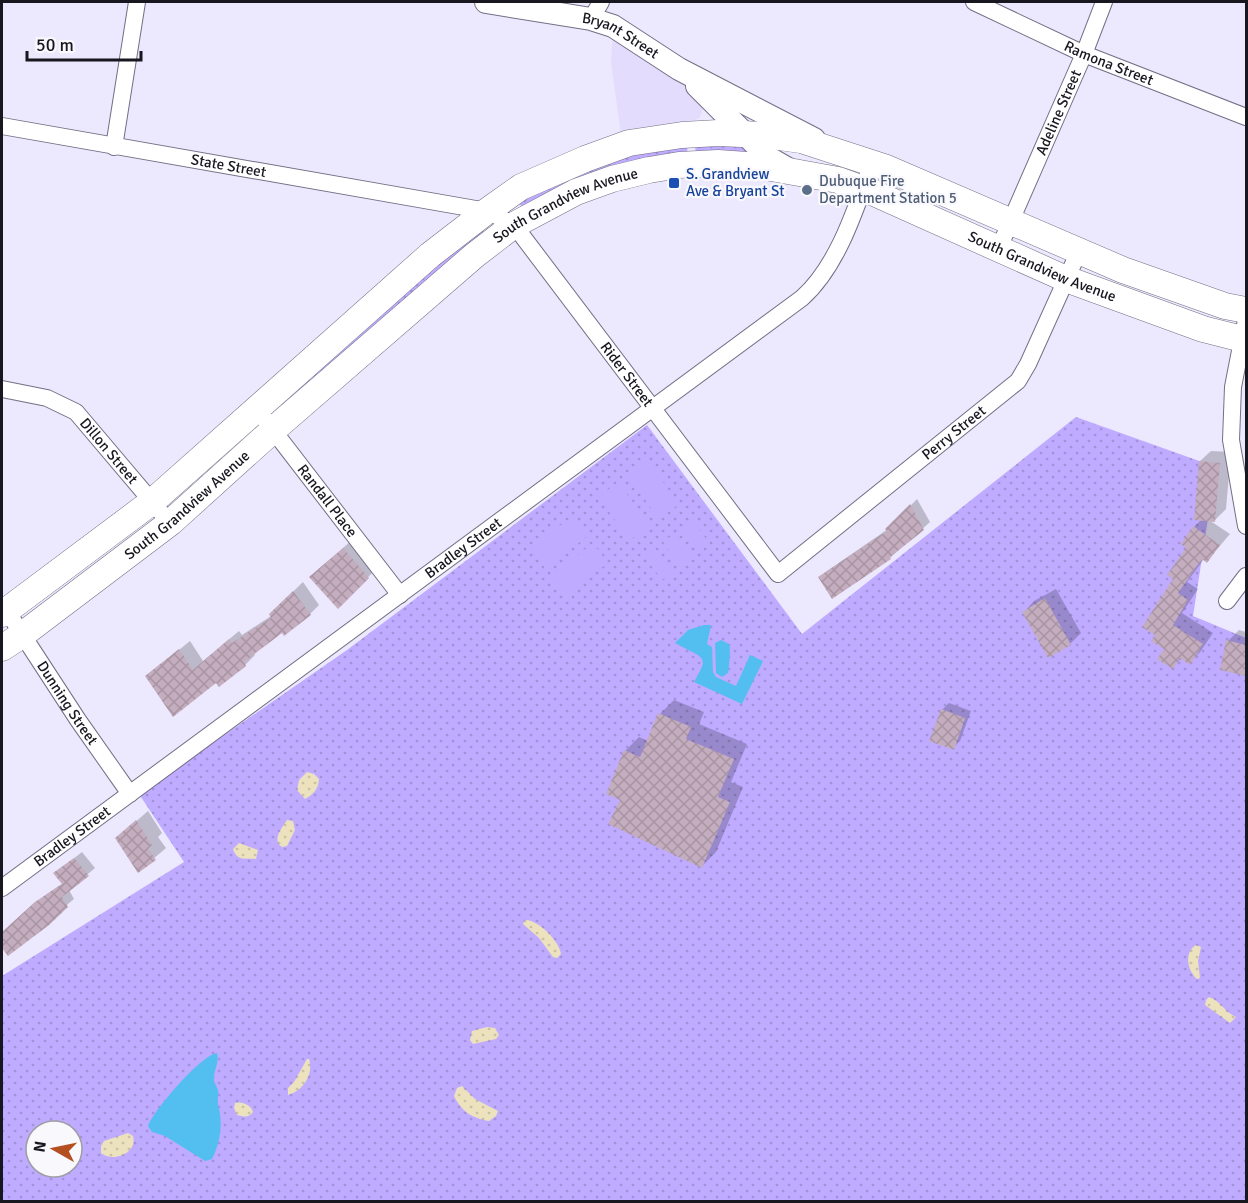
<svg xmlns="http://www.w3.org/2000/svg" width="1248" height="1203" viewBox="0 0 1248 1203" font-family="Signika,sans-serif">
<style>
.built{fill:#e3dcfd}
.grass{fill:url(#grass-dots);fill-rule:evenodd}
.sand{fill:url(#sand-dots)}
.pitch{fill:#bfabff}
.water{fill:#53bff1}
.shadow{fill:#0003}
.building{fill:url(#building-cross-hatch)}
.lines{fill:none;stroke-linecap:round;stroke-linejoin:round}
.street-casing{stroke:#736f85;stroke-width:18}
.secondary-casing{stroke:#736f85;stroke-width:24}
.primary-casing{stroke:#736f85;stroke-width:27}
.street{stroke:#fff;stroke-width:16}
.secondary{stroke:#fff;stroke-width:22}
.primary{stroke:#fff;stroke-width:26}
.transit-dot{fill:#1a4fb4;stroke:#f9f8fd;stroke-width:2}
.service-dot{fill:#5c6f8a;stroke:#f9f8fd;stroke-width:2}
.labels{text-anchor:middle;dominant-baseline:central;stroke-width:4.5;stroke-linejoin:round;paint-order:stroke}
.street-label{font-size:15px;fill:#18161f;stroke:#f9f8fd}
.transit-label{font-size:15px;fill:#164399;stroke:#f9f8fd;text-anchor:start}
.service-label{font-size:15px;fill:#4e5e75;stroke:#f9f8fd;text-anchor:start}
</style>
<defs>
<pattern id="grass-dots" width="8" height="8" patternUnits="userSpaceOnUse" patternTransform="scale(1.5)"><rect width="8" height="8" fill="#bfabff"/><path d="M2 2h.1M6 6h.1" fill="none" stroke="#a392da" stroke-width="1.8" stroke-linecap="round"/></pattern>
<pattern id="sand-dots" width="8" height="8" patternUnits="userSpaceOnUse" patternTransform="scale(1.5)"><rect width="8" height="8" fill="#ece2bd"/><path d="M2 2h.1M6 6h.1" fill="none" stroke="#cac1a2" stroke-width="1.8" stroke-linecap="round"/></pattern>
<pattern id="building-cross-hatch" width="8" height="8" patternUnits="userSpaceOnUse" patternTransform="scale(1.5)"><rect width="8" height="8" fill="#c4adbe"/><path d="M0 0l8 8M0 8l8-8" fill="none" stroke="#a894a3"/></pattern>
</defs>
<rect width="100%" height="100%" fill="#ece8fd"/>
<path class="built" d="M613,31L675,72L704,104L700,117L689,124L621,134L611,63Z"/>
<g class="grass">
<path d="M737,144L758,155H696L695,145Z"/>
<path d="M687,146L688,157L523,207L519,204L521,199L628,155Z"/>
<path d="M481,228L484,233L284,406L281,405V398Z"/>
<path d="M1076,417L1216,467L1193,616L1246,638V1201L2,1202V976L184,862L139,794L347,650L647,425L802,634ZM36,1131H72V1167H36Z"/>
</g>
<g class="sand">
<path d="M307,772L314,774L319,779C319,788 313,795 305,799L297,790L299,780Z"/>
<path d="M287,820L293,821L295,830L287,846L282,847C272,840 281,829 287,820Z"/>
<path d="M239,843L258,850L256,859C246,858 237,862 233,849Z"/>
<path d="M525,920C538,919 560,942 561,954L557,958L553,957L539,938L523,924Z"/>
<path d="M1196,945L1201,947L1198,961L1200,978L1197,979C1187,970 1184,952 1196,945Z"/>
<path d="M1209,997C1221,1001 1223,1011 1236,1017L1230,1023L1205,1005L1206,1000Z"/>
<path d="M487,1027L495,1028L499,1035L496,1039L473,1044L470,1040L472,1031Z"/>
<path d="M307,1059H309C314,1074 303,1091 288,1095V1088L294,1082Z"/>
<path d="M462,1086L475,1099L498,1111L496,1116L489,1121C472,1118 462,1112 454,1096L457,1088Z"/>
<path d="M235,1103C242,1101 251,1105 253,1112C248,1118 245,1117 237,1115L234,1108Z"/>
<path d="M128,1133L133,1136C138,1153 113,1163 101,1153V1146L104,1141Z"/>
</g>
<g class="pitch">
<path d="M647,460L679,504L659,519L627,475Z"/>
<path d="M618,482L650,525L630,540L598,497Z"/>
<path d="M573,516L588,536L545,568L530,548Z"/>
<path d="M692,520L710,544L699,552L681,528Z"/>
<path d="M674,534L692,558L681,567L663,542Z"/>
<path d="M593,543L608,563L565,595L550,576Z"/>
<path d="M655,548L673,572L662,580L644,556Z"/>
</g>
<g class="water">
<path d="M704,625H711L707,644L712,647L713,672L716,677L736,686L750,655L763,661L742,704L694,682L700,671L703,664L702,659L698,655L675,643L688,630Z"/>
<path d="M721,640L729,644C731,647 729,669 728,673L722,677L716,673L715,643Z"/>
<path d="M217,1053C220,1062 213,1071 214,1081C215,1084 217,1087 218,1090C219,1094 217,1099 218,1104C223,1123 221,1141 212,1159L205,1161L165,1136L152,1132L148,1126C154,1110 201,1055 217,1053Z"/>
</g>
<g class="shadow">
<path d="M1211,451L1231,452L1226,509L1215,520H1209L1230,534L1207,561L1204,559L1187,582L1198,589L1182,613L1213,633L1200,652L1190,663L1182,658L1172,667L1166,649L1175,579L1194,527L1202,519L1200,461Z"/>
<path d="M917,499L930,522L890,558L820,578L827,571L888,529Z"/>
<path d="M354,538L379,566L339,607L311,577Z"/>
<path d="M303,582L319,605L310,614L282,631L254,653L255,655L245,665L217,681L147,676L190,641L203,661L239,631L242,635L271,616L270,614Z"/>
<path d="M1056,589L1081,633L1070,644L1024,612L1034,601Z"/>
<path d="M1239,630L1246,632V675L1221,669L1228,641Z"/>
<path d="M674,700L704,712L699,724L747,744L731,782L743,787L716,852L701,867L622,799L625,751L639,737L648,741L660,714Z"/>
<path d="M949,703L971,711L960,741L953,748L942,710Z"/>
<path d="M148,811L162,833L158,837L166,848L139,871L117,838Z"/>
<path d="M82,852L95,868L69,890L74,899L8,954L2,946V933L44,896L63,883L55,873Z"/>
</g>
<g class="building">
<path d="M1199,461L1220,463L1215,522L1194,520Z"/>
<path d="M910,504L924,530L890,557L891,559L832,599L818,577L887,531L885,529Z"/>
<path d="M1193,526L1220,545L1207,563L1202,559L1178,593L1188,600L1173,625L1203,644L1190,665L1180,658L1173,669L1157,659L1164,649L1151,641L1155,635L1142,627L1173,579L1167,575L1186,548L1181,544Z"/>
<path d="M343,548L369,578L338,609L309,577Z"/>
<path d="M293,591L311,615L284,636L282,633L244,662L246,666L219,687L216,683L173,717L145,676L179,649L193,670L229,639L232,643L271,618L269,614Z"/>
<path d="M1045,598L1071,645L1048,658L1022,612Z"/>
<path d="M1226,640L1246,645V676L1220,670Z"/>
<path d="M941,709L965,718L954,750L929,741Z"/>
<path d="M658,713L691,727L686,739L734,759L718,797L730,802L702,868L608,824L620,800L606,794L624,750L640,757Z"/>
<path d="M136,820L152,845L148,849L156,860L138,873L115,838Z"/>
<path d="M74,858L89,876L62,897L68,907L49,925L8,956L2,948V932L35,902L62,884L53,873Z"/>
</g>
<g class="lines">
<defs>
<g id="street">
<path id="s1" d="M974,2L1084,54L1246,117"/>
<path d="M591,19L601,2"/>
<path id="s2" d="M2,126L487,211L514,225L778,574L1018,381L1028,364L1079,251"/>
<path d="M114,147L137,2"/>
<path id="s3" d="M999,248L1084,54L1104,2"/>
<path d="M1246,320L1233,387L1231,440L1246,526"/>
<path id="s4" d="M2,389L47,398L76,412L170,523"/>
<path id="s5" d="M256,408L400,595"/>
<path d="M1227,601L1246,576"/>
<path id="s6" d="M7,611L78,720L130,794"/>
<path id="s7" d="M2,888L802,298C838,266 856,208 872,163"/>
</g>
<g id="secondary">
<path id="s8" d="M486,2L591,19L613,26L679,69L814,139"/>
<path d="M697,86L769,158L790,170"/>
</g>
<g id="primary">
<path d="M2,614L153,501L430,255L487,211L521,187L585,159L629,143L682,135L718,133L765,135L801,140L884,167L1123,270L1225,306L1246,310"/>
<path id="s9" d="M2,648L22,635L170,523L273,430L475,255L514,225L576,192L612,179L649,170L679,165L718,163L761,166L838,180L874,193L1066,279L1203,329L1246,340"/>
</g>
</defs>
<use href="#street" class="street-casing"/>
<use href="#secondary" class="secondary-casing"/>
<use href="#primary" class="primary-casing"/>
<use href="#street" class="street"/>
<use href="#secondary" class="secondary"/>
<use href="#primary" class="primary"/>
</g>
<rect class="transit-dot" x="668" y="177" width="12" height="12" rx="3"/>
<circle class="service-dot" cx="807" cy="190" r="6"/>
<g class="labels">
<g class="street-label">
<text stroke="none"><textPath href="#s8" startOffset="140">Bryant Street</textPath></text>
<text stroke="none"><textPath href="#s1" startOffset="148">Ramona Street</textPath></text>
<text stroke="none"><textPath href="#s3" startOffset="148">Adeline Street</textPath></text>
<text stroke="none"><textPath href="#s2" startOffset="230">State Street</textPath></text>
<text stroke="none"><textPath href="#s9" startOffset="720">South Grandview Avenue</textPath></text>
<text stroke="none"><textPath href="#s9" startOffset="1224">South Grandview Avenue</textPath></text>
<text stroke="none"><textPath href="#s2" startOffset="710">Rider Street</textPath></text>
<text stroke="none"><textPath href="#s2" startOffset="1186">Perry Street</textPath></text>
<text stroke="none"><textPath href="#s4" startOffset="129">Dillon Street</textPath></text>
<text stroke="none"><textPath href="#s5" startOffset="117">Randall Place</textPath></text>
<text stroke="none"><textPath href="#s9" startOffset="234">South Grandview Avenue</textPath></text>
<text stroke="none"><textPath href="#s7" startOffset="573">Bradley Street</textPath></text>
<text stroke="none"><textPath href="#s6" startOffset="110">Dunning Street</textPath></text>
<text stroke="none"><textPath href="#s7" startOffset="87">Bradley Street</textPath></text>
</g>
<g class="transit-label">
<text x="686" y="174">S. Grandview<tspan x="686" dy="17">Ave &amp; Bryant St</tspan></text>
</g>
<g class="service-label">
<text x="819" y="181">Dubuque Fire<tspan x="819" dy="17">Department Station 5</tspan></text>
</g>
</g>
<rect width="1248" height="1203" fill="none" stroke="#18161f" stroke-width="6"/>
<g transform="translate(54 1149) rotate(279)"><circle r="28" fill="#f9f8fd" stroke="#9f9ea4" stroke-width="1.5"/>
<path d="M0-4.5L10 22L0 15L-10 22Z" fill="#b44f21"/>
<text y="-9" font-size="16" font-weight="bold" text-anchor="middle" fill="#18161f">N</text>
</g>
<path d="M27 51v9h114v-9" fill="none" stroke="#18161f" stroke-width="3"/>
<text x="36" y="51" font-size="18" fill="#18161f" stroke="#f9f8fd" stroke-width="4.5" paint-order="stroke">50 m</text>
</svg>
